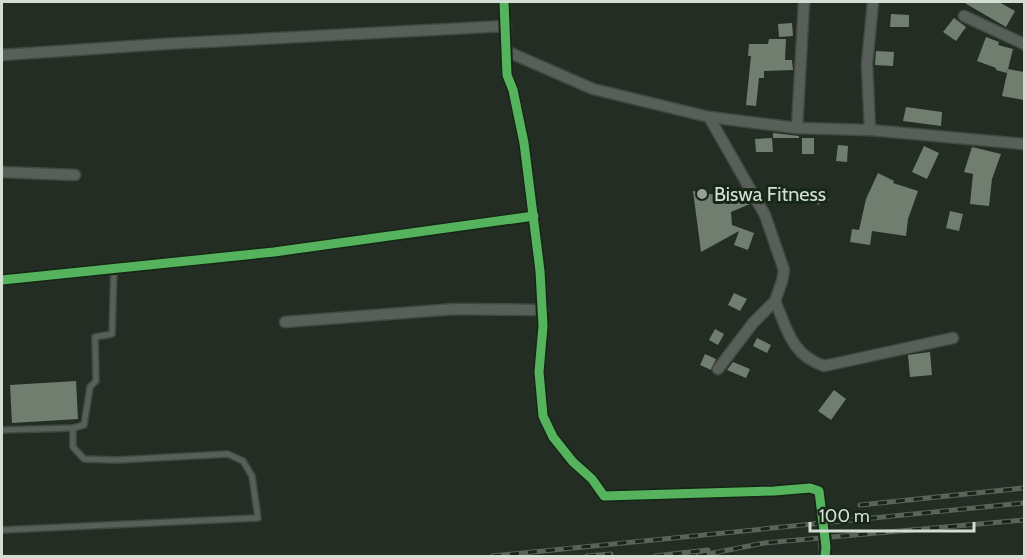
<svg xmlns="http://www.w3.org/2000/svg" width="1026" height="558" viewBox="0 0 1026 558" font-family="Cabin,sans-serif">
<style>
.building{fill:#6f7e6f}
.lines{fill:none;stroke-linecap:round;stroke-linejoin:round}
.minor-tunnel{stroke:#3e483e;stroke-width:10;stroke-dasharray:10 5;stroke-linecap:butt}
.service-casing{stroke:#414941;stroke-width:8}
.minor-casing{stroke:#414941;stroke-width:13}
.service{stroke:#585f58;stroke-width:5}
.minor{stroke:#585f58;stroke-width:10}
.rail-casing{stroke:#5b635b;stroke-width:5}
.rail{stroke:#172717;stroke-width:3;stroke-dasharray:9;stroke-linecap:butt}
.cycleway-casing{stroke:#172717;stroke-width:13}
.cycleway{stroke:#56b35d;stroke-width:9}
.poi-dot{fill:#96a095;stroke:#172717;stroke-width:2}
.labels{text-anchor:middle;dominant-baseline:central;stroke-width:6;stroke-linejoin:round;paint-order:stroke}
.poi-label{font-size:20px;fill:#d3ded2;stroke:#172717;text-anchor:start}
</style>
<rect width="100%" height="100%" fill="#242d24"/>
<g class="building">
<path d="M963,2H999L1015,11L1006,27Z"/>
<path d="M891,14L909,15V27H890Z"/>
<path d="M954,18L966,27L956,41L943,32Z"/>
<path d="M792,23L793,36L779,37L778,24Z"/>
<path d="M986,37L999,42L998,45L1013,49L1007,73L996,70V68L977,61Z"/>
<path d="M769,39H786L785,60H792L793,70L764,71V78H759L756,106L746,105L751,56H748L749,44H768Z"/>
<path d="M876,51L894,52L893,66L875,65Z"/>
<path d="M1008,69L1024,72V100L1002,96Z"/>
<path d="M906,107L942,112L941,126L903,121Z"/>
<path d="M773,133L799,136V138H773Z"/>
<path d="M772,138L773,152H756L755,139Z"/>
<rect x="802" y="138" width="12" height="16"/>
<path d="M838,145L848,146L847,162L836,161Z"/>
<path d="M924,146L939,153L927,179L912,172Z"/>
<path d="M972,147L1001,154L992,179L989,206L970,204L973,174L964,172Z"/>
<path d="M878,173L894,181L893,183L918,191L908,219L906,236L872,231L870,245L850,242L852,229L859,230L866,199Z"/>
<path d="M823,188L829,200L818,205L812,194Z"/>
<path d="M742,189L750,204L731,212L732,225L754,233L748,250L734,245L739,231L701,252L693,191L716,195L725,200L733,193Z"/>
<path d="M950,211L963,214L959,231L946,228Z"/>
<path d="M734,293L747,299L740,311L728,305Z"/>
<path d="M715,329L724,334L718,345L709,340Z"/>
<path d="M757,338L771,345L767,353L753,346Z"/>
<path d="M930,352L932,375L910,377L908,355Z"/>
<path d="M705,354L716,359L711,370L700,365Z"/>
<path d="M733,362L750,369L746,378L727,370Z"/>
<path d="M76,381L78,419L12,423L10,385Z"/>
<path d="M834,390L846,399L831,420L818,411Z"/>
</g>
<g class="lines">
<path class="minor-tunnel" d="M820,501L824,541"/>
<defs>
<g id="service">
<path d="M2,430L73,428L84,425L90,387L96,381L95,337L112,334L114,268"/>
<path d="M2,530L258,518L252,476L243,461L228,454L117,460L84,459L73,447V428"/>
</g>
<g id="minor">
<path d="M504,2L507,75L513,90L524,143L540,271L543,326L539,372L543,416L553,437L573,462L592,479L604,496L774,491L810,488L819,491L820,501"/>
<path d="M964,16L1024,44"/>
<path d="M506,51L593,89L709,117L797,128L870,130L1024,144"/>
<path d="M2,55L164,44L506,26"/>
<path d="M709,117L765,215L784,270L782,281L775,301L753,323L718,369"/>
<path d="M797,128L804,2"/>
<path d="M870,130L867,64L873,2"/>
<path d="M2,172L75,175"/>
<path d="M2,280L274,252L534,216"/>
<path d="M775,301C788,331 791,354 824,366L953,338"/>
<path d="M285,322L455,309L543,310"/>
<path d="M824,541L825,556"/>
</g>
</defs>
<use href="#service" class="service-casing"/>
<use href="#minor" class="minor-casing"/>
<use href="#service" class="service"/>
<use href="#minor" class="minor"/>
<defs>
<g id="rail">
<path d="M860,505L1024,488"/>
<path d="M492,556L1024,503"/>
<path d="M587,556L611,554"/>
<path d="M655,556L708,550"/>
<path d="M698,556L764,543L1024,520"/>
</g>
</defs>
<use href="#rail" class="rail-casing"/>
<use href="#rail" class="rail"/>
<defs>
<g id="cycleway">
<path d="M504,2L507,75L513,90L524,143L540,271L543,326L539,372L543,416L553,437L573,462L592,479L604,496L774,491L810,488L819,491L826,547L825,556"/>
<path d="M2,280L274,252L534,216"/>
</g>
</defs>
<use href="#cycleway" class="cycleway-casing"/>
<use href="#cycleway" class="cycleway"/>
</g>
<circle class="poi-dot" cx="702" cy="194" r="6"/>
<g class="labels">
<g class="poi-label">
<text x="714" y="194">Biswa Fitness</text>
</g>
</g>
<rect width="1026" height="558" fill="none" stroke="#d3ded2" stroke-width="6"/>
<path d="M810 522v9h164v-9" fill="none" stroke="#d3ded2" stroke-width="3"/>
<text x="819" y="522" font-size="18" fill="#d3ded2" stroke="#172717" stroke-width="4.5" paint-order="stroke">100 m</text>
</svg>
